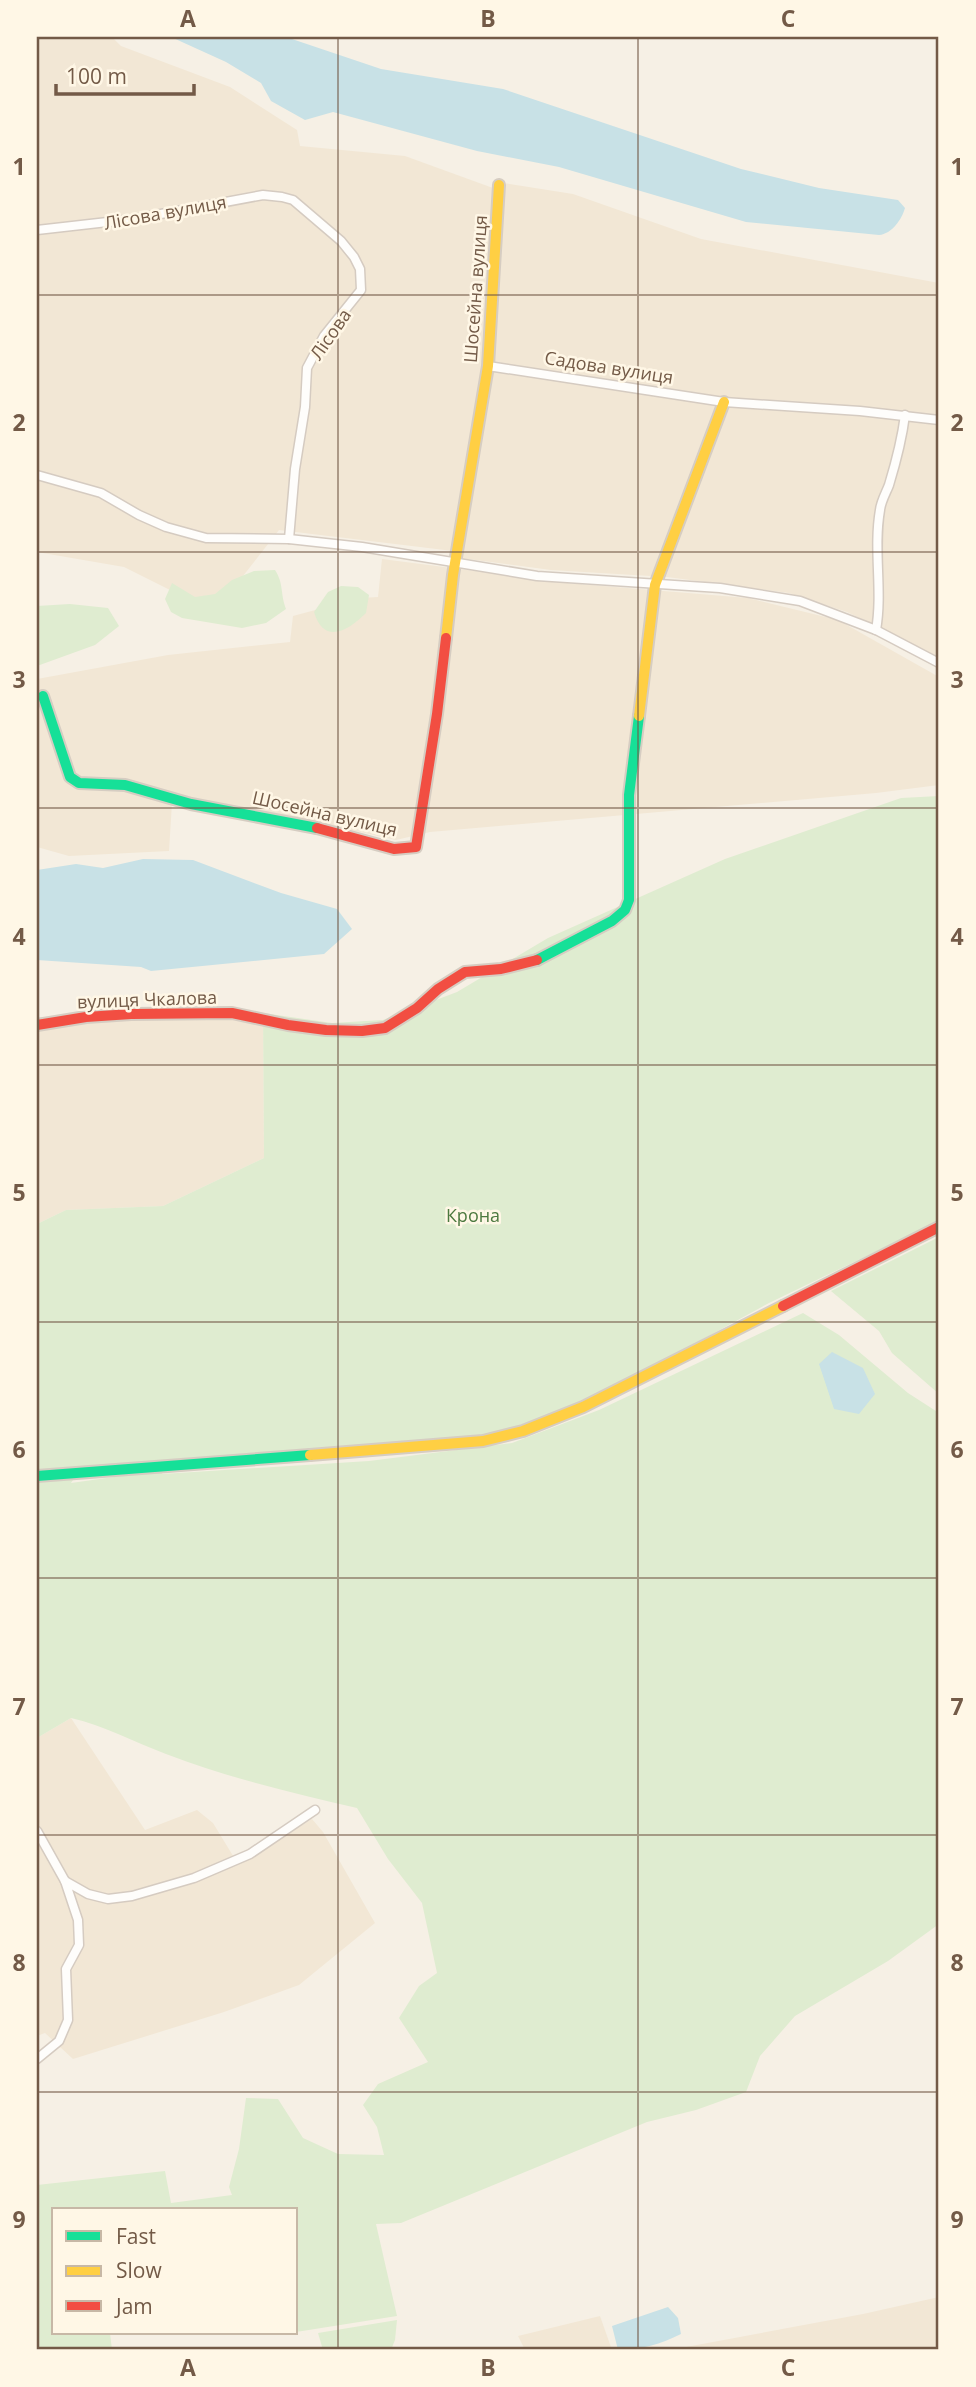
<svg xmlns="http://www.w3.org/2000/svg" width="976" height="2387" viewBox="0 0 976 2387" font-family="'Open Sans',sans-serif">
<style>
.residential{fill:#f2e7d5}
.green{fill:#dfecd0}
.water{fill:#c8e1e6}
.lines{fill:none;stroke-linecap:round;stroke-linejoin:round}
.street-casing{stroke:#d5cbc1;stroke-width:11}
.fast-casing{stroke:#d6cdc2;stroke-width:14}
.slow-casing{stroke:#d6cdc2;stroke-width:14}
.jam-casing{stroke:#d6cdc2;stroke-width:14}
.street{stroke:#fefdfb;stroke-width:8}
.fast{stroke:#16e098;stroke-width:10}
.slow{stroke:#ffcf43;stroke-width:10}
.jam{stroke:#f24e42;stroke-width:10}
.grid{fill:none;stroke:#735a47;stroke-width:2;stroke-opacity:0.55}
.labels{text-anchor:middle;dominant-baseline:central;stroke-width:5;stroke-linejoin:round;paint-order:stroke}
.street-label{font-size:18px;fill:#735a47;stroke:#fff7e6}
.park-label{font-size:18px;fill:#4c793f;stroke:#fff7e6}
.neatline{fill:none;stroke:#735a47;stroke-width:2.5}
.grid-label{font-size:23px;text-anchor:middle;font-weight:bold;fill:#735a47}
</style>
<rect width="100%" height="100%" fill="#f6f0e5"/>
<g class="residential">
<path d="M37,37H112L121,46L230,87L297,130L300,146L405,156L493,188L485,358L453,551L279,530L243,576L209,603L176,593L124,567L37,552Z"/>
<path d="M503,183L573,194L701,239L939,283V657L847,612L789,593L667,577L551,570L460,558L493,353Z"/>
<path d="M382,559L567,583L748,598L838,620L939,677V785L876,793L430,832L396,840L270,812L172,803L169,851L69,856L37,847V679L168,655L290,642L293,616L360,598L378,597Z"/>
<path d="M122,1008H216L263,1013L264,1158L163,1206L66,1210L37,1224V1018Z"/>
<path d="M71,1718L145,1830L197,1810L213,1823L238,1864L312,1819L323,1832L375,1923L299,1985L224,2012L73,2059L45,2033L37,2036V1738Z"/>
<path d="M939,2297V2350H670L863,2314Z"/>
<path d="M600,2316L612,2350H525L518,2336Z"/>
</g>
<g class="green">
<path d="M275,570C284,584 280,593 286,609L266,623L242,628L182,618L171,612L165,599L172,583L195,597L215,594L232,580L254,571Z"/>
<path d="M341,586L358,587L369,595L366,613C349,630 324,646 314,612L328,592Z"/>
<path d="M70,604L108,608L119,626L95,645L37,666V606Z"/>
<path d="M939,796V1221L769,1303L672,1356L564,1409L496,1434L37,1470V1224L66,1210L163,1206L264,1158L263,1013L332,1023L383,1020L457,992L548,938L725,859L901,798Z"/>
<path d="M939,1237V1394L892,1353L879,1331L831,1291Z"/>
<path d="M803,1313L839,1335L908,1393L939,1413V1924L888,1961L795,2016L760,2056L746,2092L696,2110L647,2122L401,2223L376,2224L397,2316L296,2332V2210H54V2333H110L112,2350H37V2185L165,2171L171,2203L232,2195L229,2187L239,2149L246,2098L278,2099L303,2138L338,2154L384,2155L377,2127L363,2105L378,2084L428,2062L399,2018L419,1986L437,1973L422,1903L388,1859L357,1808C292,1793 229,1778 166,1754C134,1742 105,1726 71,1718L37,1738V1480L75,1477L71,1483L164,1470L162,1474L369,1461L512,1443L599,1410Z"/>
<path d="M397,2320L395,2340L391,2350H323L318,2333Z"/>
</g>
<g class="water">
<path d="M171,37H286L381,69L503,89L741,169L819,188L898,200L905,208C902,219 892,234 879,235L746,222L559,167L477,151L333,112L305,120L271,101L261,83L226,62Z"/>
<path d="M143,859L193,860L281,893L337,909L352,929L324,954L151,971L141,967L37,960V870L76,864L103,868Z"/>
<path d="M832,1352L863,1368L875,1394L859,1414L834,1409L819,1364Z"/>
<path d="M668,2307L678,2318L681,2334C661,2344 641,2350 618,2350L612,2326Z"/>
</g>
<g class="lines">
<defs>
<g id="street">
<path d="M37,230L134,219L263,195L282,197L293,200L341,241L354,257L360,269L361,290L324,336L307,368L305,407L295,469L289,539"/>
<path d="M488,366L724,402L860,411L939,420"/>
<path d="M37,475L101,493L139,515L166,527L206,538L289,539L362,547L537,576L720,588L800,601L876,630L939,663"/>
<path d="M876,630C883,591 873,550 880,510C881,501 886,493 889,485C896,462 902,439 905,415"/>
<path d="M37,1831L65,1881L78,1920L79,1945L66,1969L68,2020L59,2041L37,2059"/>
<path d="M65,1881L88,1894L108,1899L132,1896L194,1878L250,1854L315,1810"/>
</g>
<g id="fast">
<path d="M43,696L70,777L79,783L125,785L191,804L317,828"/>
<path d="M537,960L612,921L625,910L629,900V795L639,716"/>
<path d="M37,1476L310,1455"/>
</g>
<g id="slow">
<path d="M446,638L453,575L488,366L499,185"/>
<path d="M639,716L655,585L724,402"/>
<path d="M310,1455L483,1441L523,1431L583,1407L783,1306"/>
</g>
<g id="jam">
<path d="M317,828L394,849L416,847L437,714L446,638"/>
<path d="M37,1025L86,1017L131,1014L232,1013L288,1025L326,1030L362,1031L385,1028L417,1008L438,989L465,972L501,969L537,960"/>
<path d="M783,1306L939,1227"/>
</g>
</defs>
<use href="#street" class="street-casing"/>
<use href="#fast" class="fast-casing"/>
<use href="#slow" class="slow-casing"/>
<use href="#jam" class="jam-casing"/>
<use href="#street" class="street"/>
<use href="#fast" class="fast"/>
<use href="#slow" class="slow"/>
<use href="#jam" class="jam"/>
</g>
<path class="grid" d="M338,37V2350M638,37V2350M37,295H939M37,552H939M37,808H939M37,1065H939M37,1322H939M37,1578H939M37,1835H939M37,2092H939"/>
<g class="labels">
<g class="street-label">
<text transform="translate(165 212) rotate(-10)">Лісова вулиця</text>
<text transform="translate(475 289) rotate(-86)">Шосейна вулиця</text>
<text transform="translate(330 334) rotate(-55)">Лісова</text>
<text transform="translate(609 367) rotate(9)">Садова вулиця</text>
<text transform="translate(325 813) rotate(13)">Шосейна вулиця</text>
<text transform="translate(147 999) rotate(-2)">вулиця Чкалова</text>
</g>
<g class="park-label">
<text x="473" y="1215">Крона</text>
</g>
</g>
<rect width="976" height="2387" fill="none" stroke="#fff7e6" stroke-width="77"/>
<rect x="52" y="2208" width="245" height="126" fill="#fff7e6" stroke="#c7b8a6" stroke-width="2"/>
<rect x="66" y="2231" width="35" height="10" fill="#16e098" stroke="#c7b8a6" stroke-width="2"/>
<text x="116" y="2244" font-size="21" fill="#735a47">Fast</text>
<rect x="66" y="2266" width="35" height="10" fill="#ffcf43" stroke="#c7b8a6" stroke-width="2"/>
<text x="116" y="2278" font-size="21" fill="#735a47">Slow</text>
<rect x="66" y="2301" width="35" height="10" fill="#f24e42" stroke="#c7b8a6" stroke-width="2"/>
<text x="116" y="2314" font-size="21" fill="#735a47">Jam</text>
<path d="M56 84v10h138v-10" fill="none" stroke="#735a47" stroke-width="3.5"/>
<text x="66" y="84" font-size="21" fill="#735a47" stroke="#fff7e6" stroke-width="5" paint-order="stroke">100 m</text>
<rect x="38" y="38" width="899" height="2310" class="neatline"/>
<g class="grid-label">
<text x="188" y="27">A</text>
<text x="488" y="27">B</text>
<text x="788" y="27">C</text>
<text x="19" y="175">1</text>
<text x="957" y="175">1</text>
<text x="19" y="431">2</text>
<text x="957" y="431">2</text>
<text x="19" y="688">3</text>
<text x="957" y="688">3</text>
<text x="19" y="945">4</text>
<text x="957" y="945">4</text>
<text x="19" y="1201">5</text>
<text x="957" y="1201">5</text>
<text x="19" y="1458">6</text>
<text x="957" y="1458">6</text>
<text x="19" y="1715">7</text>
<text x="957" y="1715">7</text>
<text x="19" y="1971">8</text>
<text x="957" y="1971">8</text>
<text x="19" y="2228">9</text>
<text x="957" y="2228">9</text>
<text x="188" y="2376">A</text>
<text x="488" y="2376">B</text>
<text x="788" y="2376">C</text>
</g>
</svg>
